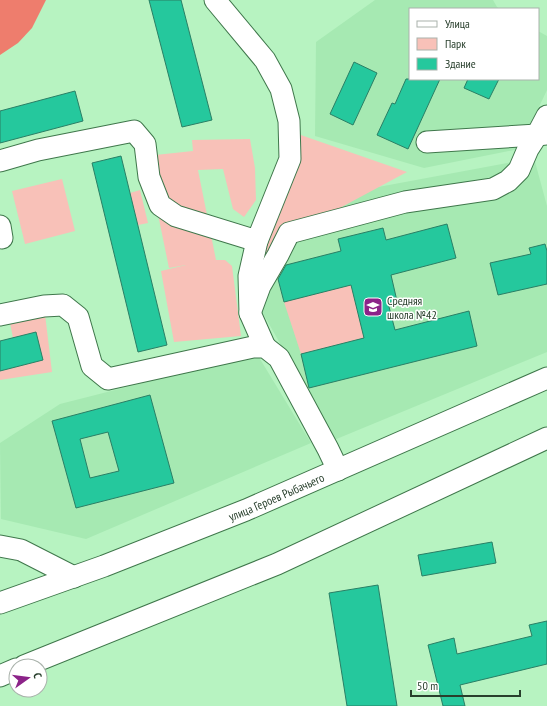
<svg xmlns="http://www.w3.org/2000/svg" width="547" height="706" viewBox="0 0 547 706" font-family="'PT Sans Narrow',sans-serif">
<style>
.built{fill:#a6e9b2}
.green{fill:#f8c1b8}
.forest{fill:#ee7d6d}
.building{fill:#25c89d;stroke:#2a7f65;fill-rule:evenodd}
.lines{fill:none;stroke-linecap:round;stroke-linejoin:round}
.minor-casing{stroke:#3f774b;stroke-width:23}
.minor{stroke:#fff;stroke-width:21}
.labels{text-anchor:middle;dominant-baseline:central;stroke-width:3;stroke-linejoin:round;paint-order:stroke}
.poi-label{font-size:12px;fill:#283f2c;stroke:#fff;text-anchor:start}
.street-label{font-size:12px;fill:#283f2c;stroke:#fff}
</style>
<rect width="100%" height="100%" fill="#b7f3c1"/>
<g class="built">
<path d="M375,0H493L497,7L500,9H410V79H538V31L547,36V90L519,149L424,168L315,136L316,42Z"/>
<path d="M534,158L547,206V352L334,440L259,306L303,201Z"/>
<path d="M257,354L311,443L86,539L1,519L0,443L60,404Z"/>
</g>
<g class="green">
<path d="M295,133L407,172L280,240L249,298Z"/>
<path d="M250,139L255,168L256,200L244,217L233,209L223,169L198,170L216,260H225L232,266L241,336L174,342L161,271L186,265L169,268L146,156L193,151L192,140Z"/>
<path d="M62,179L75,231L25,244L12,191Z"/>
<path d="M140,190L148,223L138,225L130,193Z"/>
<path d="M351,285L364,338L301,354L284,302Z"/>
<path d="M44,306L52,372L0,380V371L43,360L36,332L13,338L8,313Z"/>
</g>
<path class="forest" d="M0,0H46L32,28L18,43L0,55Z"/>
<g class="building">
<path d="M149,0H181L212,120L182,127Z"/>
<path d="M354,62L377,73L353,125L330,114Z"/>
<path d="M406,79H440L408,149L377,135L392,103L395,104Z"/>
<path d="M468,79H499L489,99L464,88Z"/>
<path d="M75,91L83,121L0,143V111Z"/>
<path d="M121,156L167,345L138,352L92,163Z"/>
<path d="M447,224L456,258L391,275L397,301L388,303L395,330L469,311L477,346L309,388L301,354L364,338L351,285L284,302L278,279L286,265L341,251L338,239L383,228L386,240Z"/>
<path d="M545,244L547,251V284L498,295L490,263L531,254L529,248Z"/>
<path d="M36,332L43,360L0,371V341Z"/>
<path d="M150,395L174,483L76,508L52,421ZM108,432L119,471L90,478L80,439Z"/>
<path d="M492,542L496,563L422,576L418,555Z"/>
<path d="M378,585L397,706H347L329,593Z"/>
<path d="M547,621V664L460,685L465,706H443L428,645L454,638L457,654L532,636L529,625Z"/>
</g>
<g class="lines">
<defs>
<g id="minor">
<path d="M427,142L537,135L546,134"/>
<path d="M0,161L38,150L134,131L145,144L149,177L160,205L176,216L257,241L290,159L289,121L281,89L265,60L215,0"/>
<path d="M0,226L2,238"/>
<path d="M257,241L249,276L250,313L265,347"/>
<path d="M250,313L260,286L278,255L289,233L405,202L493,189L508,181L519,170L528,149L537,135L547,116"/>
<path d="M0,315L44,306L63,305L78,317L92,366L108,379L253,347H265L279,358L328,449L338,470"/>
<path d="M0,546L21,550L74,577"/>
<path id="s1" d="M0,603L104,566L246,510L547,378"/>
<path d="M24,666L277,564L547,438"/>
<path d="M0,676L16,669"/>
</g>
</defs>
<use href="#minor" class="minor-casing"/>
<use href="#minor" class="minor"/>
</g>
<defs>
<symbol id="school-square" viewBox="-11 -11 22 22"><rect x="-9" y="-9" width="18" height="18" rx="4" fill="#8c2389" stroke="#fff"/><path d="M0-5L7-2L0 1L-7-2ZM-4 1L0 2.5L4 1V4Q0 6-4 4Z" fill="#fff"/></symbol>
</defs>
<g fill-rule="evenodd">
<use href="#school-square" x="362" y="296" width="22" height="22"/>
</g>
<g class="labels">
<g class="poi-label">
<text x="387" y="300">Средняя<tspan x="387" dy="14">школа №42</tspan></text>
</g>
<g class="street-label">
<text stroke="none"><textPath href="#s1" startOffset="296">улица Героев Рыбачьего</textPath></text>
</g>
</g>
<rect x="409" y="8" width="130" height="72" fill="#ffffff" stroke="#a9b2ab"/>
<rect x="417" y="21" width="20" height="6" fill="#ffffff" stroke="#a9b2ab"/>
<text x="445" y="28" font-size="12" fill="#283f2c">Улица</text>
<rect x="417" y="38" width="20" height="12" fill="#f8c1b8" stroke="#a9b2ab"/>
<text x="445" y="48" font-size="12" fill="#283f2c">Парк</text>
<rect x="417" y="58" width="20" height="12" fill="#25c89d" stroke="#a9b2ab"/>
<text x="445" y="68" font-size="12" fill="#283f2c">Здание</text>
<g transform="translate(28 678) rotate(76)"><circle r="19" fill="#ffffff" stroke="#a9b2ab"/>
<path d="M0-3L7 15L0 10L-7 15Z" fill="#8c2389"/>
<text y="-6" font-size="11" font-weight="bold" text-anchor="middle" fill="#283f2c">С</text>
</g>
<path d="M411 690v6h109v-6" fill="none" stroke="#283f2c" stroke-width="2"/>
<text x="417" y="690" font-size="12" fill="#283f2c" stroke="#ffffff" stroke-width="3" paint-order="stroke">50 m</text>
</svg>
